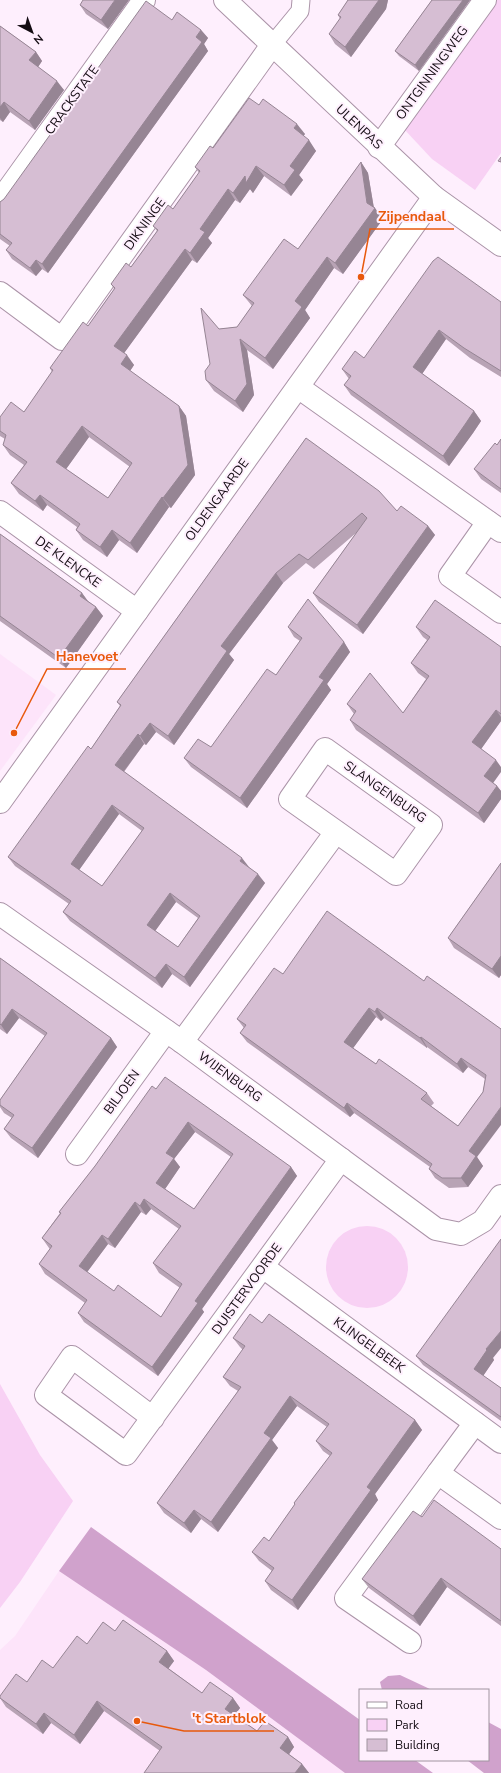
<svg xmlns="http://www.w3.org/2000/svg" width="501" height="1773" viewBox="0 0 501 1773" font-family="'Nunito Sans',sans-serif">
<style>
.built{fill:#fde4fa}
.green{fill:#f8d1f4}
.forest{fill:#d0a2cc}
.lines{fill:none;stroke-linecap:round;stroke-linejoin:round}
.pedestrian-casing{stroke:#ab94a8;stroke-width:19}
.minor-casing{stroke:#ab94a8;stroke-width:24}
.tertiary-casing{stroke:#ab94a8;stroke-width:24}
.pedestrian{stroke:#fff;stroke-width:17}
.minor{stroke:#fff;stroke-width:22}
.tertiary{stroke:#fff;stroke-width:22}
.wall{fill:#b8a3b5;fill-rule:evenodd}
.shaded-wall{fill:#968594}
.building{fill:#d6bed3;stroke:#968594;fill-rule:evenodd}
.labels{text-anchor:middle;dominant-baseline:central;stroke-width:4;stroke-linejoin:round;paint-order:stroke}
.street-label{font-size:13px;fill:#130b12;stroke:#feeffd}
.leader{fill:none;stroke:#e8590c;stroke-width:1.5}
.callout-dot{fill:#e8590c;stroke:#feeffd;stroke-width:1.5}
.callout-label{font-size:14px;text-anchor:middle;font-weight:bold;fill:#e8590c;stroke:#feeffd;stroke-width:4;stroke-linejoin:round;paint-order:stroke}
</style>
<rect width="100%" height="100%" fill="#feeffd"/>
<g class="built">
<path d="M0,654L56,695L0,771Z"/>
<path d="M59,1571L206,1670L345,1773H0V1650L15,1636Z"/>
</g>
<g class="green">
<path d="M496,0H501V153L475,190L432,159L404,129Z"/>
<circle cx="367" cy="1267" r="41"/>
<path d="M0,1384L40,1455L73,1501L20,1582L0,1608Z"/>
</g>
<g class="forest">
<path d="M91,1527L360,1720V1760H415L433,1773H345L206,1670L59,1571Z"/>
<path d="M400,1675L432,1690H382L380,1682L388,1676Z"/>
<path d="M488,1722L501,1729V1773H484L467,1760H488Z"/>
</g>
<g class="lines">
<defs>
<path id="pedestrian" d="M272,45L300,11L301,0"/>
<g id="minor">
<path d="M225,0L434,197"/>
<path d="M379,147L485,0"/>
<path d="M0,201L144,0"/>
<path d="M0,293L62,339L272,45"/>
<path d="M298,387L501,531"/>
<path d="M0,512L137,611"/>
<path d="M488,522L450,576L501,612"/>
<path d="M325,749L431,825L396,874L290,799Z"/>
<path d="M0,914L182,1042L436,1229L461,1234L483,1221L501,1196"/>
<path d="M182,1042L336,832"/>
<path d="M77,1154L166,1031"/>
<path d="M263,1267L501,1442"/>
<path d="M153,1418L72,1357L46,1395L126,1454C198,1356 270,1258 341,1159"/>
<path d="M475,1423L438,1473L501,1518"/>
<path d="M410,1642L346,1598L438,1473"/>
</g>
<path id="tertiary" d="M0,802L434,197L501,245"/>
</defs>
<use href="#pedestrian" class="pedestrian-casing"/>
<use href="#minor" class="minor-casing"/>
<use href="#tertiary" class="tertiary-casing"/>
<use href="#pedestrian" class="pedestrian"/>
<use href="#minor" class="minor"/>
<use href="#tertiary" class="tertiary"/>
</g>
<g class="wall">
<path d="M129,0L108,29L86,14L80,5Z"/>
<path d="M348,0H388L386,9L351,57L335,44L329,34L340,19L338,15Z"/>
<path d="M432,0H470L419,71L399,56L395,51Z"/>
<path d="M172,20L201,30L208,38L204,44L208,51L48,273L42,269L36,276L12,259L6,250L10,246L0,239V202L4,199Z"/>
<path d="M0,26L36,52L42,61L38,67L64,90L35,130L10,112L3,122L0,120Z"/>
<path d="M259,105L305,134L303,136L316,151L299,175L303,180L291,196L264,176L253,193L250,189L240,203L235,200L208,238L212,243L197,263L192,260L124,353L134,365L130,371L179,406L186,416L195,475L171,508L169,507L137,553L119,540L107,557L83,540L76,530L77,527L47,505L43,511L19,494L11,483L24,465L10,455L3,445L5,439L0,436V417L24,412L52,372L50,368L88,326L114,289L111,284L131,267L157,231L153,226L173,209L199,173L195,167L213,148ZM89,437L130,467L108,498L66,469Z"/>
<path d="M361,162L368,173L374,208L383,219L343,274L334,268L305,310L310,318L273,369L247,350L254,395L243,412L214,391L206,380L219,329L237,327L252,306L243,295L298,249Z"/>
<path d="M501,302V377L470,358L446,339L422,374L474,411L481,421L473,433L449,466L351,395L344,385L349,379L342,369L364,358Z"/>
<path d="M306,438L397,511L428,526L435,535L363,634L319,602L313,593L356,533L314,569L306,563L283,583L229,654L234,660L174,745L156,732L146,745L144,744L124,772L249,867L265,883L190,987L172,974L162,988L70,921L63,912L69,904L15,866L8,857L91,749L120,706L117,702ZM119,814L142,831L102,886L79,870ZM176,902L198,918L178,947L155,931Z"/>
<path d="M501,439V493L481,479L474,469L497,445Z"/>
<path d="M0,534L82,593L88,601L96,607L103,616L66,668L0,621Z"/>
<path d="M288,627L344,642L350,652L327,684L331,690L247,808L191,767L184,758L211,747L276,675L300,641L294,637Z"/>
<path d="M416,627L501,647V721L481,749L493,783L497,786L501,791V799L484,823L356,730L350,720L354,714L347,704L403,713L426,679L418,673L411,663L427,640L423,637Z"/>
<path d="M501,863V975L499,978L454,948L448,938Z"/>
<path d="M0,958L111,1038L117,1047L38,1158L11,1138L4,1129L12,1118L4,1113L0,1107V1100L45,1036L19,1018L7,1034L0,1029Z"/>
<path d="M283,974L424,981L501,1029L477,1157L483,1166L468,1187L449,1188L435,1178L429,1169L430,1167L354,1113L350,1117L247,1042L240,1033L244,1028L237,1019ZM376,1017L381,1021L384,1018L427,1048V1047L463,1073L468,1067L485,1079L483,1092L458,1126L431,1106L434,1103L427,1093L376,1064L353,1048Z"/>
<path d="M156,1089L291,1167L297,1176L202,1309L204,1312L158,1376L84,1322L78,1313L85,1303L45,1274L39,1264L50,1249L49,1248L42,1238L60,1213L59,1212ZM195,1132L231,1157L194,1209L165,1189L180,1167L174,1159ZM151,1209L179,1229L153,1263L159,1273L180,1288L161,1317L114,1291L87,1272L108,1244L115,1248L141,1212L146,1215Z"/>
<path d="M262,1323L415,1420L422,1430L375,1494L378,1500L298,1610L271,1590L265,1581L272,1571L259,1561L252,1552L269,1541L295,1504L294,1503L330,1456L323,1451L316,1441L327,1427L297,1406L272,1440L278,1448L218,1532L201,1519L191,1533L164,1513L157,1503L238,1391L230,1386L223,1377L243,1350L240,1347L233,1338Z"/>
<path d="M416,1356L493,1358L494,1360L483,1376L501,1388V1421L423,1365Z"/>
<path d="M422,1517L501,1549V1626L447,1587L420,1626L369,1588L362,1579Z"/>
<path d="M115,1631L167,1651L174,1661L168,1668L202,1693L233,1698L240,1708L234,1715L257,1731L288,1737L294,1747L289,1754L302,1764L309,1773H144L160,1751L104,1711L80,1744L51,1723L43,1734L6,1707L0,1698V1696L53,1668L87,1644Z"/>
</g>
<g class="shaded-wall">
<path d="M115,0H129L108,29L101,20Z"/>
<path d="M379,0H388L386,9L351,57L345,47Z"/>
<path d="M463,0H470L419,71L415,65Z"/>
<path d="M201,30L208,38L204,44L208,51L48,273L42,264Z"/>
<path d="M36,52L42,61L36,70L29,60Z"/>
<path d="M57,81L64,90L35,130L29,121Z"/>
<path d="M4,102L10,112L3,122L0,118V107Z"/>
<path d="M297,124L305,134L301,139L294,128Z"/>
<path d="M309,140L316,151L299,175L303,180L291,196L284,185L290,166Z"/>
<path d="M361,162L368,173L374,209L375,208L383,219L343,274L335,263L367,203Z"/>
<path d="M256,166L264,176L253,193L250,189L240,203L233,193L245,176Z"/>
<path d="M228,189L235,200L208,238L212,243L197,263L190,253L200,229Z"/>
<path d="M185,249L192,260L122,356L114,346Z"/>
<path d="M327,257L334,268L305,310L310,318L273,369L265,358L295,301Z"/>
<path d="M36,260L42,269L36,276L30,268Z"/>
<path d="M439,330L446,339L420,377L413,367Z"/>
<path d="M240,339L247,350L254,395L243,412L235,401Z"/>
<path d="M127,355L134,365L128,374L121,364Z"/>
<path d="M179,406L186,416L195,475L171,508L163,498Z"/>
<path d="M474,411L481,421L473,433L449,466L443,456Z"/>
<path d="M82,426L89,437L64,472L56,462Z"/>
<path d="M40,495L47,505L43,511L35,501Z"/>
<path d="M162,497L169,507L137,553L130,543Z"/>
<path d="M428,526L435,535L363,634L357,625Z"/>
<path d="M112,530L119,540L107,557L100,547Z"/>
<path d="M276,573L283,583L229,654L234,660L174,745L168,736L221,646Z"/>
<path d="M82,593L89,603L80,596Z"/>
<path d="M96,607L103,616L66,668L59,658Z"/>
<path d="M344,642L350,652L327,684L331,690L247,808L240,798L319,677Z"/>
<path d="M496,710L501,717V721L479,752L472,742Z"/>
<path d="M150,723L156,732L146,745L140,736Z"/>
<path d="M138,734L144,744L121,775L115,765Z"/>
<path d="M496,760L501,767V772L491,786L484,776Z"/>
<path d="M497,786L501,791V799L484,823L478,813Z"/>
<path d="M112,805L119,814L77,873L71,864Z"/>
<path d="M242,858L249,867L240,861Z"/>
<path d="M258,874L265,883L190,987L184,977Z"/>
<path d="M170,893L176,902L153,934L147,925Z"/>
<path d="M501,956V975L499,978L492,969Z"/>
<path d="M166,964L172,974L162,988L155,978Z"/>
<path d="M369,1008L376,1017L351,1051L344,1042Z"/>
<path d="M377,1008L384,1018L381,1021L375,1012Z"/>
<path d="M12,1009L19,1018L7,1034L1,1025Z"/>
<path d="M421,1037L427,1047V1048L420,1038Z"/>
<path d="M111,1038L117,1047L38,1158L32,1148Z"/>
<path d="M461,1058L468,1067L463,1073L457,1064Z"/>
<path d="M347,1103L354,1113L350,1117L344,1108Z"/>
<path d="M501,1107V1125L477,1157L483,1166L468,1187L461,1178L469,1151Z"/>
<path d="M188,1122L195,1132L174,1159L180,1167L163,1192L156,1183L166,1153Z"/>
<path d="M291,1167L297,1176L202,1309L204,1312L158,1376L152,1367L195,1301Z"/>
<path d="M144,1199L151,1209L146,1215L140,1206Z"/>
<path d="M135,1202L141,1212L115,1248L108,1239Z"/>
<path d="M102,1235L108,1244L85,1275L79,1266Z"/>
<path d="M501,1331V1348L493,1358L494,1360L481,1379L474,1369L486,1349Z"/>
<path d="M290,1396L297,1406L272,1440L278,1448L218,1532L211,1522L264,1433Z"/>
<path d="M415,1420L422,1430L375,1494L378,1500L298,1610L292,1600L367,1487Z"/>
<path d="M194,1510L201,1519L191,1533L184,1523Z"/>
<path d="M441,1578L447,1587L420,1626L413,1616Z"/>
<path d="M167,1651L174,1661L166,1672L159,1662Z"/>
<path d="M233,1698L240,1708L232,1719L225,1709Z"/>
<path d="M97,1701L104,1711L80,1744L74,1735Z"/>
<path d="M44,1713L51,1723L43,1734L36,1724Z"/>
<path d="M288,1737L294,1747L287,1757L280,1748Z"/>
<path d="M302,1764L309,1773H295Z"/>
</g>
<g class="building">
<path d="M83,0H115L101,20L80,5Z"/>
<path d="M348,0H379L345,47L329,34L341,17L338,15Z"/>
<path d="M432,0H463L415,65L395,51Z"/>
<path d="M146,1L172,20L177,12L201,30L196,37L202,42L42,264L36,260L30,268L6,250L12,243L0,234V202L4,199Z"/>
<path d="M0,26L36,52L29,60L57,81L29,121L4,102L0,107Z"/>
<path d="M249,98L259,105L263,99L297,124L294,128L309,140L290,166L295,170L284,185L256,166L246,183L245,176L233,193L228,189L200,229L205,232L190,253L185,249L114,346L127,355L121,364L179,406L188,465L163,498L162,497L130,543L112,530L100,547L76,530L80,524L40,495L35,501L11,483L27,462L3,445L6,435L0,431V417L11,402L24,412L53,370L50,368L83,322L88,326L115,288L111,284L126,263L131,267L158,230L153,226L168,205L173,209L200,171L195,167L210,146L213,148ZM82,426L132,463L108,498L56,462Z"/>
<path d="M501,157V162L498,161Z"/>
<path d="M361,162L367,203L375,208L335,263L327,257L295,301L302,307L265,358L240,339L247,384L235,401L206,380L205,371L210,364L201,308L219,329L237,327L254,303L243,295L284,239L298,249Z"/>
<path d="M438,257L501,302V371L464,348L439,330L413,367L474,411L466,423L443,456L344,385L351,376L342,369L355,351L364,358L433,261Z"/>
<path d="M306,438L379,491L397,511L401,506L428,526L357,625L313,593L367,518L362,513L308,560L299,554L276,573L221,646L227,651L168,736L150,723L140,736L138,734L115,765L242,858L240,861L258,874L184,977L166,964L155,978L63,912L71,901L8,857L88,746L91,749L121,705L117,702ZM112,805L144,828L102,886L71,864ZM170,893L200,916L178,947L147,925Z"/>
<path d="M501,439V489L474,469L495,443L497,445Z"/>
<path d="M0,534L82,593L80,596L96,607L59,658L0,616Z"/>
<path d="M308,599L344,642L319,677L324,680L240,798L184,758L198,739L211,747L267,669L276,675L302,638L288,627Z"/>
<path d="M435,600L501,647V714L496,710L472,742L496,760L484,776L497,786L478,813L350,720L356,711L347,704L370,673L403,713L429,676L411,663L430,637L416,627Z"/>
<path d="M501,863V956L492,969L448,938Z"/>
<path d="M327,911L424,981L427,976L501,1029V1107L469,1151L476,1156L461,1178H442L429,1169L432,1164L347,1103L344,1108L240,1033L246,1025L237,1019L274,968L283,974ZM369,1008L375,1012L377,1008L420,1038L421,1037L457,1064L461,1058L486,1075L483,1092L458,1126L421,1099L427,1093L379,1059L376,1064L344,1042Z"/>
<path d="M0,958L111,1038L32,1148L4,1129L14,1115L0,1105V1100L47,1033L12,1009L1,1025L0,1024Z"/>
<path d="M165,1077L291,1167L195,1301L198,1303L152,1367L78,1313L87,1300L39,1264L52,1246L42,1238L61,1213L59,1212L95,1166L152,1086L156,1089ZM188,1122L233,1154L194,1209L156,1183L174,1158L166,1153ZM144,1199L181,1226L153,1263L182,1284L161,1317L118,1285L114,1291L79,1266L102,1235L108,1239L135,1202L140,1206Z"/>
<path d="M501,1239V1331L486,1349L487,1350L474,1369L501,1388V1417L416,1356Z"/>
<path d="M250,1314L262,1323L269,1314L415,1420L367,1487L371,1490L292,1600L265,1581L274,1568L252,1552L264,1537L269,1541L295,1504L294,1503L332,1453L316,1441L329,1424L290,1396L264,1433L271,1438L211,1522L194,1510L184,1523L157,1503L241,1387L223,1377L245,1346L233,1338Z"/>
<path d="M434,1500L501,1549V1621L441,1578L413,1616L362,1579L413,1511L422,1517Z"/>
<path d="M123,1620L167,1651L159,1662L202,1693L210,1682L233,1698L225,1709L257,1731L265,1721L288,1737L280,1748L302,1764L295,1773H144L162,1747L97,1701L74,1735L44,1713L36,1724L0,1698V1696L16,1674L27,1682L42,1660L53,1668L77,1636L87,1644L103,1622L115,1631Z"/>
</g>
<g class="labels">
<g class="street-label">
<text transform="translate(432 73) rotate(-54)">ONTGINNINGWEG</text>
<text transform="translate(72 100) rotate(-54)">CRACKSTATE</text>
<text transform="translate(359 127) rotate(43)">ULENPAS</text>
<text transform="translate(145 224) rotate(-54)">DIKNINGE</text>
<text transform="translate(217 500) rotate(-54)">OLDENGAARDE</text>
<text transform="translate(68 562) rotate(36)">DE KLENCKE</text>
<text transform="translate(385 792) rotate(35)">SLANGENBURG</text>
<text transform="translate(230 1077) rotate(36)">WIJENBURG</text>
<text transform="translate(122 1092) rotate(-54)">BILJOEN</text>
<text transform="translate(247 1289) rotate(-54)">DUISTERVOORDE</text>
<text transform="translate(369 1345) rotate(36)">KLINGELBEEK</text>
</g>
</g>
<path class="leader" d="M361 277L370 229H454M14 733L47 669H126M137 1721L184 1731H274"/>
<g class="callout-dot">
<circle cx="361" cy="277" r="4"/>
<circle cx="14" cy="733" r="4"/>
<circle cx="137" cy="1721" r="4"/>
</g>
<g class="callout-label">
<text x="412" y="221">Zijpendaal</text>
<text x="87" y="661">Hanevoet</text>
<text x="229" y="1723">'t Startblok</text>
</g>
<rect x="359" y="1689" width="130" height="72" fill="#feeffd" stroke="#a0949f"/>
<rect x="367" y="1702" width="20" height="6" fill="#ffffff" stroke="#a0949f"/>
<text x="395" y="1709" font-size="12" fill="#130b12">Road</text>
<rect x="367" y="1719" width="20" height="12" fill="#f8d1f4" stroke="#a0949f"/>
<text x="395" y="1729" font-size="12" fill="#130b12">Park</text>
<rect x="367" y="1739" width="20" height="12" fill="#d6bed3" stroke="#a0949f"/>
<text x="395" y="1749" font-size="12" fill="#130b12">Building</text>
<g transform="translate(32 32) rotate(139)" stroke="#feeffd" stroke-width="3" paint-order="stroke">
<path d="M0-3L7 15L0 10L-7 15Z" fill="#130b12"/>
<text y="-6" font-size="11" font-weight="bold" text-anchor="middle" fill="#130b12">N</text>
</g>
</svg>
